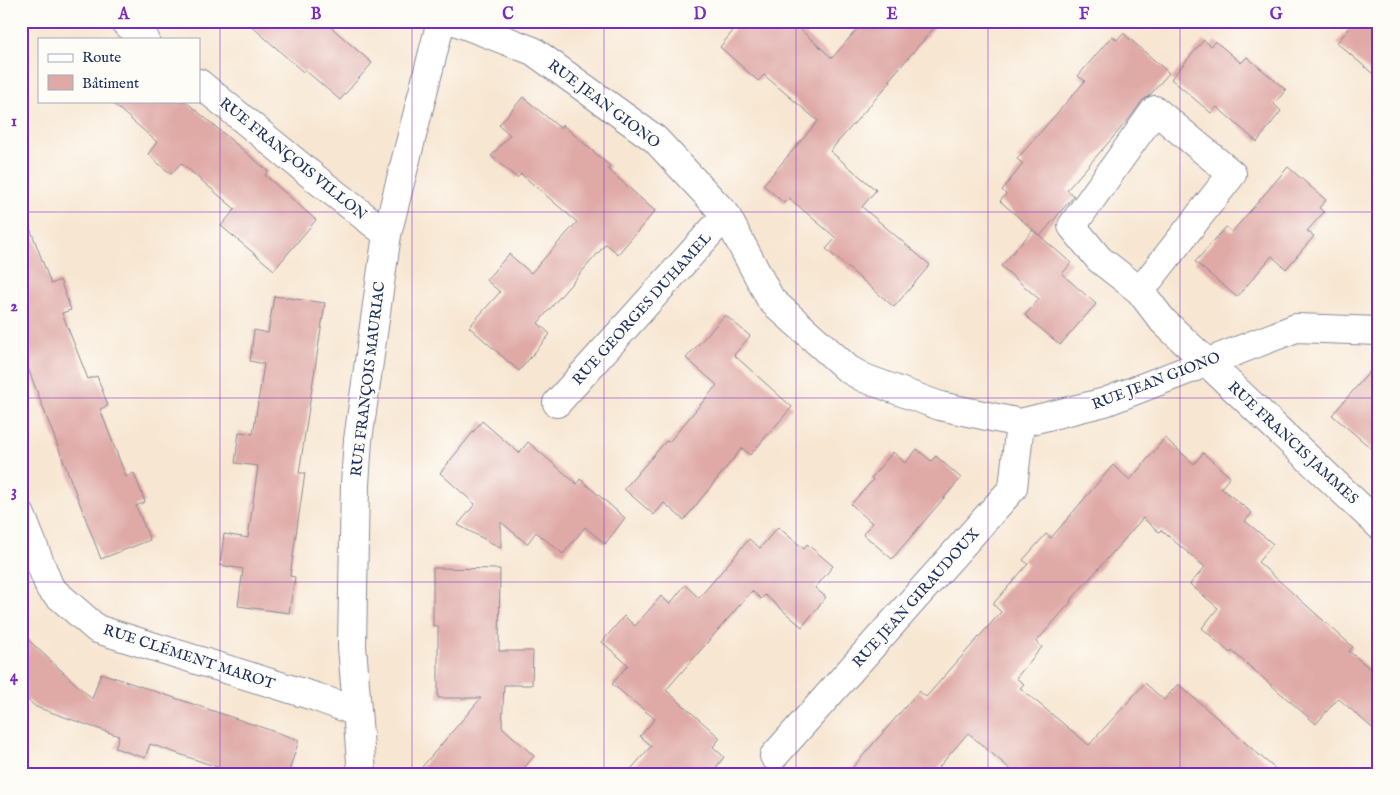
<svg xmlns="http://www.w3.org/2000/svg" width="1400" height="795" viewBox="0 0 1400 795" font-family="'IM FELL English',serif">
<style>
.building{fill:#dfa9a6}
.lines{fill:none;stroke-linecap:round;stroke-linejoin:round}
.street-casing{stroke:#898a98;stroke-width:30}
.street{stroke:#fff;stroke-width:28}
.grid{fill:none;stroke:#7b2cbf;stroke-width:1;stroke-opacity:0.55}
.labels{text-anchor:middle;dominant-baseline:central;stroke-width:4.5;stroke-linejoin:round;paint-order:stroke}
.street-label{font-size:15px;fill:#1b2f5e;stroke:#fdfcf7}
.neatline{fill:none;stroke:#7b2cbf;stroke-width:2}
.grid-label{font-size:16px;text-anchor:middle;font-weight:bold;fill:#7b2cbf}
</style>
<rect width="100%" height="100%" fill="#fdfcf7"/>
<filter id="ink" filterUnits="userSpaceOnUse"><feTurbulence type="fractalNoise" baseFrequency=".02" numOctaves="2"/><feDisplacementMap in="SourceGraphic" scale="10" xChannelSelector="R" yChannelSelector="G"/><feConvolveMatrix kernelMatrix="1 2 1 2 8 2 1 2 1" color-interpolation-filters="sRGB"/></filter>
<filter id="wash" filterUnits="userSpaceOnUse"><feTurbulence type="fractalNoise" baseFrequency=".0096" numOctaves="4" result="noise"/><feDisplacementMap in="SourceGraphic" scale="20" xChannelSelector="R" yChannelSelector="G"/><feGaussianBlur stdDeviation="1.12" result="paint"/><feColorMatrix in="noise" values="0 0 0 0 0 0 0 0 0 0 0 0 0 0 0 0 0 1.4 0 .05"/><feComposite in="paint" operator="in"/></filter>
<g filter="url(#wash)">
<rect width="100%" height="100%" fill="#f7e6d1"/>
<g id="blocks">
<g class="building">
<path d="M246,21H324L372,63L340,100L305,70L303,72Z"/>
<path d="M741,21H791L832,58L864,21H940L889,80L891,81L830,151L876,190L862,207L930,265L894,307L826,249L836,238L789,198L784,203L763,185L818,121L764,75L758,81L720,47Z"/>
<path d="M1355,21H1379V79L1337,43Z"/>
<path d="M1123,33L1169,73L1150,95L1142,101L1129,119L1067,190L1074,196L1040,236L1000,201L1006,194L1002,190L1023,164L1017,159L1085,81L1078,76L1112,36L1117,40Z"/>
<path d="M1204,40L1211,46L1215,41L1241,63L1247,57L1286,90L1274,104L1281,111L1257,142L1217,107L1211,113L1171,79Z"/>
<path d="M523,97L560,128L563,125L610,166L608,169L655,211L618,254L606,244L559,298L538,323L550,334L519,371L469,327L500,292L486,280L509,254L531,273L577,222L521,174L517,178L491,156L510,135L499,125Z"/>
<path d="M110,101H185L268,171L265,175L316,220L274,270L221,226L235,209L181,163L171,174L159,164L148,154L157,142Z"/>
<path d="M1288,167L1326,200L1319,208L1324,212L1307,231L1314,236L1286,269L1272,256L1237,297L1195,262L1226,227L1232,232Z"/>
<path d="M21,212H24L51,284L60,280L71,310L62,313L88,379L97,376L108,406L100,409L126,477L134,473L145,502L136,506L150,540L101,559L21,350Z"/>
<path d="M1033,230L1071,263L1062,274L1096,304L1060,345L1025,315L1039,299L1001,266Z"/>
<path d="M274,296L325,303L299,473H305L290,576L295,577L289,613L238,606L243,569L220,565L224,534L248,538L258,466L235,463L239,432L253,434L264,364L250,361L252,346L254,330L268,333Z"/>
<path d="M725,315L750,336L734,355L792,407L750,455L742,448L684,520L664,503L654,515L624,489L666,441L669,442L717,385L686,358Z"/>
<path d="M1379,361V455L1332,415Z"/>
<path d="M482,421L519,453L528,442L577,484L580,479L625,518L605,544L585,527L563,554L536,532L527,544L501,522V548L458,525L475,504L440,473Z"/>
<path d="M1165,438L1194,464L1203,453L1230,477L1221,488L1252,513L1245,521L1273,544L1258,562L1353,647L1349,651L1379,676V734L1338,698L1316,724L1232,651L1230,653L1202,628L1218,608L1190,584L1205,567L1161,530L1159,532L1143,518L1070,601L1071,602L1036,642L1042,647L1016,678L1024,684L1020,688L1089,745L1145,683L1164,700L1178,684L1281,774H1016L968,733L933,774H847L919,691L926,697L1001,612L993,604L1028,564L1023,560L1046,534L1051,538L1113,465L1130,480Z"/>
<path d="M917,449L931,461L936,456L961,478L892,559L863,534L872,523L851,504L873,480L871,478L893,452L905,463Z"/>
<path d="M778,527L804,549L807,544L833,566L815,588L826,597L802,627L765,595L761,599L752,591L666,690L720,738L713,747L724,757L711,774H627L651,746L640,736L655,719L612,684L628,665L602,642L624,616L635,626L661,596L670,604L685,585L699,598L749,539L760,548Z"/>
<path d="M433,568L500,569L499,651H533L532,685H504L502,727L534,756L519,774H416L481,698H438V626H433Z"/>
<path d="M21,633L92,699L101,673L299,740L288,774H215L217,767L150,744L145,758L115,748L119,736L36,707L21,694Z"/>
</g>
</g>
</g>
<g filter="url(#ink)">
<use href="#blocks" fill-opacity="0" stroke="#898a98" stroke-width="1"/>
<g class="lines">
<defs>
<g id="street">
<path d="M124,21L145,39"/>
<path d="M455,21L533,51L655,139L726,215L771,300L848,369L864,378L940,406L1020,423L1105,402L1296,328L1379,331"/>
<path d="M199,83L320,182L387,234"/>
<path d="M1140,291L1099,259L1072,226L1155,110L1232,174L1140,291L1163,321L1379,525"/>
<path d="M557,403L726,215"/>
<path d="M21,515L50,588L97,629L316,697L357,712"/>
<path d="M774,756L1013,488L1020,423"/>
<path d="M362,774L352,646L355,484L358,440L387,234L441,21"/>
</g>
</defs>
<use href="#street" class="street-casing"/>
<use href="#street" class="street"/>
</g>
</g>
<path class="grid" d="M220,21V774M412,21V774M604,21V774M796,21V774M988,21V774M1180,21V774M21,212H1379M21,398H1379M21,582H1379"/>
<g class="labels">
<g class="street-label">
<text transform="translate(604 104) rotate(37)">RUE JEAN GIONO</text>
<text transform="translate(293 159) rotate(39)">RUE FRANÇOIS VILLON</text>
<text transform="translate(642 309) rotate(-48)">RUE GEORGES DUHAMEL</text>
<text transform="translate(368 379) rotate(-83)">RUE FRANÇOIS MAURIAC</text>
<text transform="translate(1156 381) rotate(-21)">RUE JEAN GIONO</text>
<text transform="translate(1293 443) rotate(43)">RUE FRANCIS JAMMES</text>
<text transform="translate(916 598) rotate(-48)">RUE JEAN GIRAUDOUX</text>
<text transform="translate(189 657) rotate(18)">RUE CLÉMENT MAROT</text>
</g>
</g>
<rect width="1400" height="795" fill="none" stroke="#fdfcf7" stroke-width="55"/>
<rect x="38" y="38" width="162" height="65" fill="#fdfcf7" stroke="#a3aaba"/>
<rect x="48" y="54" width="25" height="8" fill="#ffffff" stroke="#a3aaba"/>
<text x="82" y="62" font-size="15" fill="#1b2f5e">Route</text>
<rect x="48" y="75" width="25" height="15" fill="#dfa9a6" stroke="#a3aaba"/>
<text x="82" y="88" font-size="15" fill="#1b2f5e">Bâtiment</text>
<rect x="28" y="28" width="1344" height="740" class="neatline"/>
<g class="grid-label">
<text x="124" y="19">A</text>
<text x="316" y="19">B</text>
<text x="508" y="19">C</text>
<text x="700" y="19">D</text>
<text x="892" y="19">E</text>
<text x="1084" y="19">F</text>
<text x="1276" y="19">G</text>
<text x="14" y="126">1</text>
<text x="14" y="311">2</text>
<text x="14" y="496">3</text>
<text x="14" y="681">4</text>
</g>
</svg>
